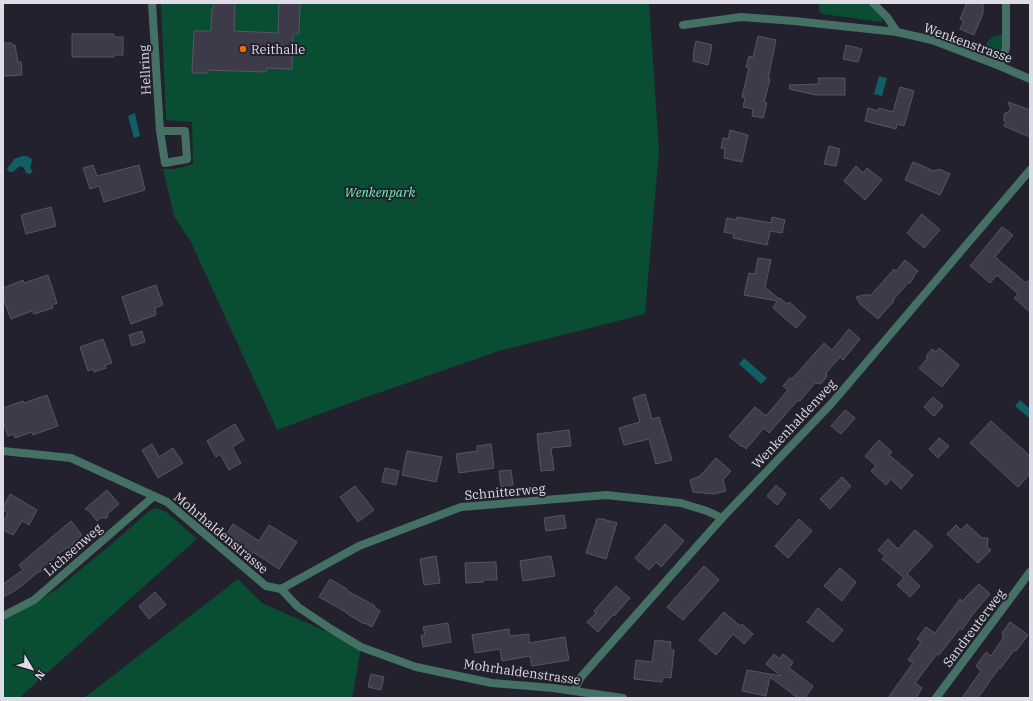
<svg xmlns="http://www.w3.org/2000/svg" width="1033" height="701" viewBox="0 0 1033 701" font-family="'IBM Plex Serif',serif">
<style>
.green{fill:#094e33}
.water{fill:#0f5f65}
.building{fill:#3d3a49;stroke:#575565}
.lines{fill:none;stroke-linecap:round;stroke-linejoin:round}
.street{stroke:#457164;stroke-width:8}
.food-dot{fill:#e8710a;stroke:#23212e;stroke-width:1.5}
.labels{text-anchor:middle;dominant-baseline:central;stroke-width:4;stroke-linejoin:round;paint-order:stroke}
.street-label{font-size:13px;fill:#dedde7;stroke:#23212e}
.poi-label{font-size:13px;fill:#dedde7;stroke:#23212e;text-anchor:start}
.park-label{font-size:13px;font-style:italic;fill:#6af0b2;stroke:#23212e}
</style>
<rect width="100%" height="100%" fill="#23212e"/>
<g class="green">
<path d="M161,3H649L659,150L645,314L499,351L355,401L277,430L191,242L174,216L163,169H175L193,164L192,122L166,120Z"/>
<path d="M819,3H867L882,16L883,22L823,14L819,11Z"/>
<path d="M1006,33L1000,66L980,58L987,42L993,37Z"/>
<path d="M155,508L165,511L197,539L19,698H3V621L56,590L120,537L148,512Z"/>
<path d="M238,579L262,603L361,647L352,698H84Z"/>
</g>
<g class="water">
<path d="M879,76L887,78L882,96L874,94Z"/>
<path d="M135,113L140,136L134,138L128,116Z"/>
<path d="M22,156H26L31,158L32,161L30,168L33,171L30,174L26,173L24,168L20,166L13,172H9L7,169L8,167L11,164L14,159Z"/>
<path d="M744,358L767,378L761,384L739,364Z"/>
<path d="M1020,400L1030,409V419L1015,406Z"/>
</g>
<g class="building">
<path d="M214,3H235L234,31L278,33L279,3H300L299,34H293L292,69L266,68V72L208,70V73H192L194,31H211L212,8H214Z"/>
<path d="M967,3H983V13L974,35L960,29L964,21L960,19Z"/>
<path d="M72,34H114V37H123V55H114V57H72Z"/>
<path d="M758,36L776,40L768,79H770L764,102L767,103L763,118L752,116L753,109L743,107L745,98L742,97L749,68L746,67L749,56L753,57Z"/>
<path d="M696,41L712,45L708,65L693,61L694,55H693Z"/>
<path d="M3,43H11L13,45H15L18,62H21L22,75L4,76V74H3Z"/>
<path d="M846,45L862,49L858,62L843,59Z"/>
<path d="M818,78H845V95H816L789,89L790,85L819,84Z"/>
<path d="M900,87L914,91L904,126L897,124L896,129L865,121L868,108L878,111L879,108L893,112Z"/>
<path d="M1008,102L1030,110V137L1004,126L1006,122L1004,121V114L1011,110Z"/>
<path d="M730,130L748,135L742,162L724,158L725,149L721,148L723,138L728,139Z"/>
<path d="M829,146L840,149L836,166L824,164Z"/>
<path d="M913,162L934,171L939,169L950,174L940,195L905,180Z"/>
<path d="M93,165L97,176L139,165L145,190L104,202L99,186L90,189L83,168Z"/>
<path d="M856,166L863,173L867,168L882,180L865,200L844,181Z"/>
<path d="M51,207L56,226L26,234L21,215Z"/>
<path d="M922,214L940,230L924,248L907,233Z"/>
<path d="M737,217L771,223L772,217L785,220L782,233L770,231L767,245L733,238L734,234L724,232L727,218L737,220Z"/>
<path d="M1002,227L1013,235L995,257L1026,283L1030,279V312L1014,298L1018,294L997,275L990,283L970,266Z"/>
<path d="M758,258L771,260L765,287L779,299L780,298L787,304L789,302L806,317L796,328L773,308L777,301L744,295L749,273L755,274Z"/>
<path d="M905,260L918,271L913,277V279L910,283H908L893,300L894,301L878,319L860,304L856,297L863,295H871L894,269L896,271Z"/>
<path d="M48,275L57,303L52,305L53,308L34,314L32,311L11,319L3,298V288L23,280L24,283Z"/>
<path d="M156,285L163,305L155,308L156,315L131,324L122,297Z"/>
<path d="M849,329L860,339L843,360L840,357L826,373L827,376L821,384L815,383L800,401L798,400L769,433L764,428L746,449L743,446L742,447L729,436L755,407L766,416L788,390L783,386L790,378L792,379L824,343L832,350Z"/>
<path d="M142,331L145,342L132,346L129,335Z"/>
<path d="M103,339L112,363L105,365L106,368L94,372L93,369L88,371L80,347Z"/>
<path d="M939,348L959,365L942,387L919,368L927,359V355L932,349L936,352Z"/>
<path d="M645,394L652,419L659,417L672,460L656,464L649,439L624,445L619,428L640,422L633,398Z"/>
<path d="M47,395L58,426L33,435L32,432L15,438L14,434L8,436L3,422V408L23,401L24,403Z"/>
<path d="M933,397L943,406L934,416L924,407Z"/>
<path d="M845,410L855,418L841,434L831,426Z"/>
<path d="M991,421L1030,456V474L1018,487L970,443Z"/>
<path d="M235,424L244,440L232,447L241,463L229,470L220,454L216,457L207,441Z"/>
<path d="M569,430L571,446L551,448L554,470L541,471L537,434Z"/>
<path d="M939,438L949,446L938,458L929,449Z"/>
<path d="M879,440L892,452L889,455L913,475L901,489L891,479L886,485L871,471L876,466L865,456Z"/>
<path d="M152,444L159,457L173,448L183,463L158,478L142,450Z"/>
<path d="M491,444L494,468L459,473L456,454L477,451V446Z"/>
<path d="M407,451L442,457L436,482L402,475Z"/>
<path d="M716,458L731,471L723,480L726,491L714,494L693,492L690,480L700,476Z"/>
<path d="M385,468L399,471L396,485L382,482Z"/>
<path d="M511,470L513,485L501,487L499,471Z"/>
<path d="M842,477L851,486L830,509L820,499Z"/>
<path d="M776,485L786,494L777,505L767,496Z"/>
<path d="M355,486L374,510L358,522L340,497Z"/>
<path d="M107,490L119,504L108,513L107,518H100L97,521L89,511L85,509Z"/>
<path d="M10,494L37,510L29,525L22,521L13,535L3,530V522L8,513L3,510V507Z"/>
<path d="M564,515L566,528L546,531L544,518Z"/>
<path d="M597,519H602L617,523L606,559L586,553Z"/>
<path d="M799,519L812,531L788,558L775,546Z"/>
<path d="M71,521L82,535L73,543L72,547L66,548L53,558V559L45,566V570L38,572L23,585L11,593L3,597V584L23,570L19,565Z"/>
<path d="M233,524L259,541L269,525L297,542L279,569L253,552L252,554L225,537Z"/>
<path d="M665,524L684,541L661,567L656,562L649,570L635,558Z"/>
<path d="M967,524L982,538H988L987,547L991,550L978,563L947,534L956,525L961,530Z"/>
<path d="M915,530L933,546L907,574L920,586L910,597L897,585L904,578L882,559L885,556L878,550L888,539L898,549Z"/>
<path d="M436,556L440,583L424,585L420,559Z"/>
<path d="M551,556L555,576L523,581L520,561Z"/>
<path d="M496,562L497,580H483V582L466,583L465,563Z"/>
<path d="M704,566L719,580L683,620L667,607Z"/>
<path d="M840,568L856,582L842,601L824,586Z"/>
<path d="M330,579L347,589L346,590L375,606L374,607L380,611L372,627L365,623L364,624L346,613V612L319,597Z"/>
<path d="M979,584L990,594L973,614L962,630L960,628L939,655L937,654L915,683L922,688L916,698H888L913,663L908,660L921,642L917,639L926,627L935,633L960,599L962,601Z"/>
<path d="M616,586L630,598L614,616L613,615L598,632L587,622L596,613L594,611Z"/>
<path d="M155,592L166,605L149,619L139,606Z"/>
<path d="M818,608L843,630L833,642L807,622Z"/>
<path d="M724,612L740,626L742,624L753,634L744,644L733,634L716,655L699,640Z"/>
<path d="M1010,622L1028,635L1016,651L1014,650L1000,669L999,668L978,698H962L981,671L976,666L986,652L991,656L1003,638L1002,637L1004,634L1002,633Z"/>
<path d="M448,623L451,642L423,647L421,635H425L423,627Z"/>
<path d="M509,629L510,636L529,634V643L565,637L569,660L532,666L530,656L502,661L500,649L475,653L472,635Z"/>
<path d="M655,640L671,642L670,650H674L671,678L663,677L662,682L634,679L636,660L652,662Z"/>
<path d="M774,654L780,659L783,654L793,662L789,668L813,686L805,698H798L770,677L766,696L742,691L747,670L781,676L766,664Z"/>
<path d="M371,674L384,677L381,690L368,687Z"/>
</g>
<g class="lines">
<g class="street">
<path d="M152,3L160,131L165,163L187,159L185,131H160"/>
<path d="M873,3L887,17L897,32"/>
<path d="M683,25L741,17L794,21L897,32L932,40L1000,66L1030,79"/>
<path d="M1000,66L1006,48V3"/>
<path d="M3,451L71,458L167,502L266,586L281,589L298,607L331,629L361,647L416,667L492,683L553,688L623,698"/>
<path d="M281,589L359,546L461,507L606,495L681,503L707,511L722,518"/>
<path d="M3,616L34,600L154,496"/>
<path d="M574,691L581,677L722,518L832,403L1030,170"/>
<path d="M936,698L1030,572"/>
</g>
</g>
<circle class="food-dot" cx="243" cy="49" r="4"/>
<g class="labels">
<g class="street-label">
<text transform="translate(968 43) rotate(20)">Wenkenstrasse</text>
<text transform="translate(145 70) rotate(-93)">Hellring</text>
<text transform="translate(794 424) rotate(-47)">Wenkenhaldenweg</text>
<text transform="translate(505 492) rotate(-5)">Schnitterweg</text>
<text transform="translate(221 533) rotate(40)">Mohrhaldenstrasse</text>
<text transform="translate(73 550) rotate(-41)">Lichsenweg</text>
<text transform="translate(974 628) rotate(-53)">Sandreuterweg</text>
<text transform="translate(522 672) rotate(8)">Mohrhaldenstrasse</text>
</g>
<g class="poi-label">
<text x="251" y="49">Reithalle</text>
</g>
<g class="park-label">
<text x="380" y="192">Wenkenpark</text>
</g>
</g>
<rect width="1033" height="701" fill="none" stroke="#dedde7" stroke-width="8"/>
<g transform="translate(32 669) rotate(128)" stroke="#23212e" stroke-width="3" paint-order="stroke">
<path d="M0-3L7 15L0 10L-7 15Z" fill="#dedde7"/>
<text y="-6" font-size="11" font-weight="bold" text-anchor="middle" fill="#dedde7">N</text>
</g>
</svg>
